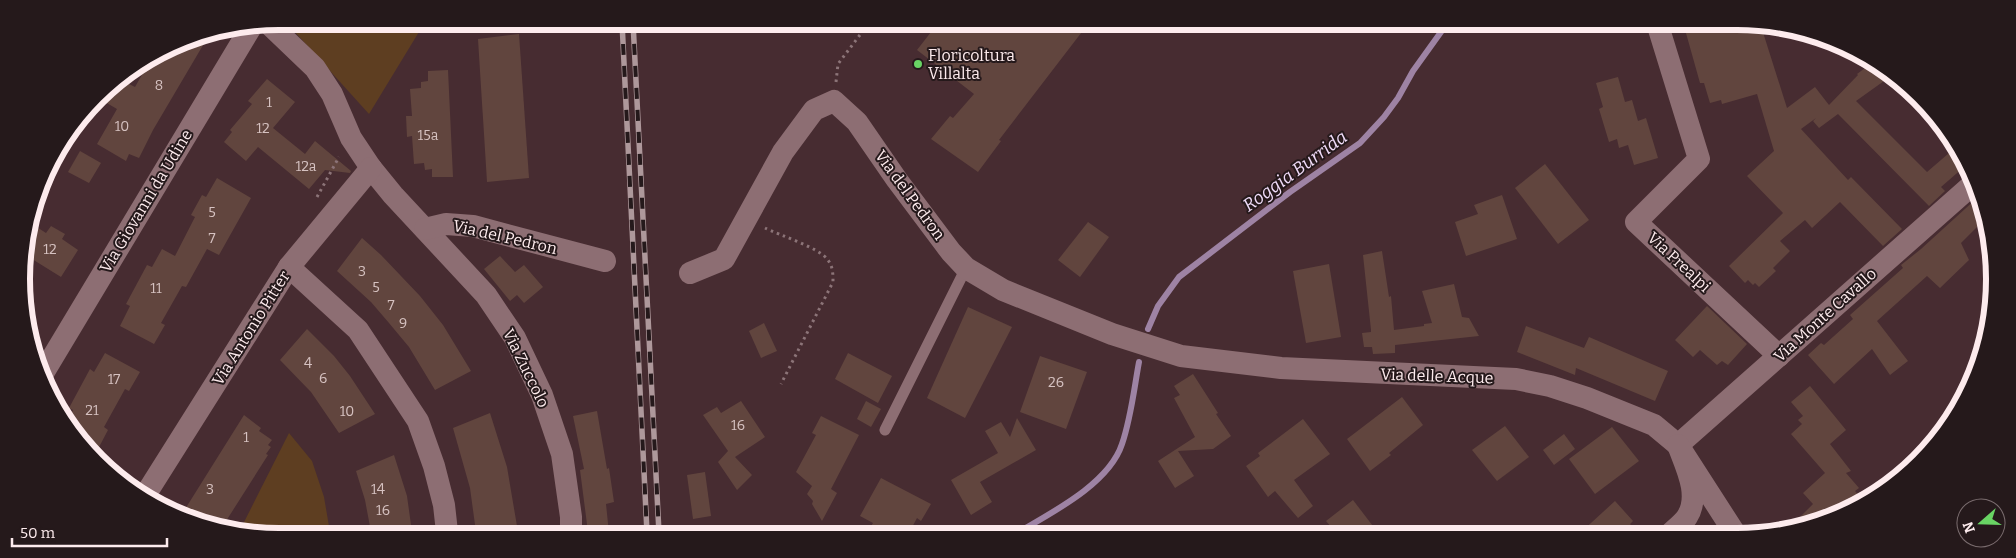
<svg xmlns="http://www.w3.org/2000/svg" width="2016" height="558" viewBox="0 0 2016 558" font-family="Bitter,serif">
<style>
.green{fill:#5e3e21}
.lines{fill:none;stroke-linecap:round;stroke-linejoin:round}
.stream{stroke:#9e83a4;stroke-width:6}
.building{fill:#61453e}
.path{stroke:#8c7478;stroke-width:3;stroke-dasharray:2.5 4;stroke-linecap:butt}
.lane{stroke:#8d6e73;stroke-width:11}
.street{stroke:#8d6e73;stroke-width:22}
.rail-casing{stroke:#ae989b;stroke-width:5.5}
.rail{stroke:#25191b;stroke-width:4;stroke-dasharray:11;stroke-linecap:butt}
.poi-dot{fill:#69d464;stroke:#25191b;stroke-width:2}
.labels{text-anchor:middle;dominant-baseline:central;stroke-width:4;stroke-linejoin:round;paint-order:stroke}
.number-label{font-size:14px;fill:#d6c2c1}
.poi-label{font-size:16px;fill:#fdebed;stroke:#25191b;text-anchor:start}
.street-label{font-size:16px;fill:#fdebed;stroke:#25191b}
.water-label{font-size:18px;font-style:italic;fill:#f0dcf9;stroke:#25191b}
.rim{fill:none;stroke:#fdebed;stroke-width:6}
</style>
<rect width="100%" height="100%" fill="#472c31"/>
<g class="green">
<path d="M285,21L425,22L369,114Z"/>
<path d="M289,433L312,461L324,497L330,532H239Z"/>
</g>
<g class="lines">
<g class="stream">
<path d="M1148,329L1158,306L1179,277L1290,192L1360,143L1384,117L1398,98L1413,71L1446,25"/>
<path d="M1017,533C1051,513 1109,484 1122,444C1131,418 1134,389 1139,362"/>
</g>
</g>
<g class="building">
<path d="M938,23L1088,24L999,140L1001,141L978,172L931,139L950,116L953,118L974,94L917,50Z"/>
<path d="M1684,26H1722L1724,32L1744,26H1761L1787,108L1815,87L1829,105L1858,75L1857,74L1873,62L1880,65L1891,76L1856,101L1927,172L1956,147L1964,167L1941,187L1945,191L1929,206L1838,114L1819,128L1813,121L1816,118L1801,129L1848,180L1851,177L1902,229L1883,246L1840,202L1812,228L1805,220L1780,241L1790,251L1773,268L1776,271L1759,287L1755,283L1753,285L1748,280L1745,283L1729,266L1783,213L1747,176L1774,151L1757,94L1722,104L1721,100L1710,103L1704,83H1700Z"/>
<path d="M519,34L529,178L487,182L478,39Z"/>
<path d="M209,35L153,130L139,158L129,154L126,161L97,144L117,109L105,102L118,80L119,79L135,87L151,59L181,41Z"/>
<path d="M448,70L453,177H432V169L425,170L424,163L414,164L412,136L407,137L406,116H412L410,89L421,88V82L428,81V71Z"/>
<path d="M1618,77L1625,102L1632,100L1638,121L1646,118L1658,158L1634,165L1628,145L1619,148L1617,139L1609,142L1599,109L1603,107L1596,83Z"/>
<path d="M267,79L295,102L273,128L305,154L315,141L351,171L350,173L325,170L309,189L258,147L246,161L224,142L232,132L230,130L252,104L248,101Z"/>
<path d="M80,151L101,163L89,183L68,172Z"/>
<path d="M1545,164L1589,220L1558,244L1515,188Z"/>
<path d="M217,178L251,198L219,255L207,249L186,287L182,286L161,323L165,325L154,344L120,326L130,306L126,304L147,265L152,267L162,249L175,256L195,217L191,215L202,195L206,197Z"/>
<path d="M1502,195L1517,239L1466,256L1455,222L1478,214L1474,205Z"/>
<path d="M1977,198L1986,218L1961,243L1969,260L1940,288L1927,276L1877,321L1908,361L1890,375L1872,349L1834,384L1808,355L1821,343L1824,345L1853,319L1850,315L1903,268L1901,265L1921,249Z"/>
<path d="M1088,222L1109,237L1080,277L1058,260Z"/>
<path d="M32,224L46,233L51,226L65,234L62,239L78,250L61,277L24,254Z"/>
<path d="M362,238L381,255L420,296L443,325L471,371L435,390L409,347L389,323L371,302L337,271Z"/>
<path d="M1382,251L1389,297L1391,296L1394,330L1424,326V324L1432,323L1422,291L1454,284L1462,317L1469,318L1479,336L1395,345V353L1373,354L1372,347H1364L1362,333L1371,332V330L1363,255Z"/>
<path d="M500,256L515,272L524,265L543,287L524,303L517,295L510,301L484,269Z"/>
<path d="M1329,264L1341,337L1306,343L1293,271Z"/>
<path d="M1707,306L1747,344L1728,365L1722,361L1717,365L1700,350L1693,357L1675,340Z"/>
<path d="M968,307L1012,327L965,418L927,398Z"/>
<path d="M764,323L777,351L761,358L749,331Z"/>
<path d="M1526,326L1584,348L1589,337L1668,371L1655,401L1576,368L1575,375L1517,352Z"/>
<path d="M307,329L334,356L350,376L375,414L339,433L311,392L280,360Z"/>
<path d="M105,353L140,372L129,391L125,389L104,427L108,430L98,449L75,436L67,422L73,410L69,408L90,369L94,372Z"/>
<path d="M848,353L892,376L878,403L835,379Z"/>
<path d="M1040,356L1087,372L1066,429L1020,412Z"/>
<path d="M1193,374L1218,413L1216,414L1231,436L1213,449L1178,451L1194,476L1175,488L1158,461L1195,437L1174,398L1180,395L1174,386Z"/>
<path d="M1810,386L1846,430L1830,444L1851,471L1846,473L1859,488L1855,491L1864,501L1851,510L1787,530L1813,504L1803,493L1825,473L1791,434L1802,424L1798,420L1803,416L1791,402Z"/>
<path d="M1402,397L1423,425L1389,453L1391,455L1370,471L1347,439Z"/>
<path d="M741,401L765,437L735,457L752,475L737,490L718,462L728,451L703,415L717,407L721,413Z"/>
<path d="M866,401L881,409L871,427L857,419Z"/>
<path d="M597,411L607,469L609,468L614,502L606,504L609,533L588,532L580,470L584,469L573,416Z"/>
<path d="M490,413L507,467L518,532H476L470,488L453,428Z"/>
<path d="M244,415L261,428L259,431L272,440L268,445L271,447L266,454L268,455L221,529L182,514Z"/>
<path d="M821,416L859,435L831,489L837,493L822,521L812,504L813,501L807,494L812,486L796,472L816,435L812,433Z"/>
<path d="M1017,418L1036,450L980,482L992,502L971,515L951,480L998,453L985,431L1001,422L1010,437Z"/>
<path d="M1303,419L1330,454L1294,480L1313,506L1298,518L1275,491L1268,497L1246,466L1260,456L1258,453Z"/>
<path d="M1505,426L1529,457L1497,481L1472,450Z"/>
<path d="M1612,427L1639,461L1595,494L1569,459Z"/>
<path d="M1564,434L1575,449L1554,465L1543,450Z"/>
<path d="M394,455L407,496L412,532H371L365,500L356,471Z"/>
<path d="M705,472L711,516L693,519L687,475Z"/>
<path d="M881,478L931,504L921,521L917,518L909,533H867L873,523L860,516Z"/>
<path d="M1353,500L1379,534H1337L1326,521Z"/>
<path d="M1615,501L1633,521L1630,524L1639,534H1579Z"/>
</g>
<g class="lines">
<g class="path">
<path d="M836,82L838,64L869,23"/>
<path d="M317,197L339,157"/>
<path d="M765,228C779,235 820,248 828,260C833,267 833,274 833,282L781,384"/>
</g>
<path class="lane" d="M885,430L966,268"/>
<g class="street">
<path d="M268,23L315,68L332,94L351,138L371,168L393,195L486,295L515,338L542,395L562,454L571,517V532"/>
<path d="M1658,26L1699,159L1636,222L1779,356"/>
<path d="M425,229L446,224L473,226L605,261"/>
<path d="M289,267L358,330L418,421L434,466L444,505L447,532"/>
<path d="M690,273L724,259L783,152L814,110L834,101L857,122L897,180L951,252L966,268L1003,290L1112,334L1181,356L1281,368L1516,379L1550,386L1587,398L1654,425L1678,445L1972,185"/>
<path d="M42,375L251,27"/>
<path d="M144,497L289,267L371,168"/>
<path d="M1670,534C1675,529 1683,523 1687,517C1701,495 1686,467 1678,445L1736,535"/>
</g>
<defs>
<g id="rail">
<path d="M622,22L647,533"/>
<path d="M633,22L659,533"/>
</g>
</defs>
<use href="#rail" class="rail-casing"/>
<use href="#rail" class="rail"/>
</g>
<circle class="poi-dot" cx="918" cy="64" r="5"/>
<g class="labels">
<g class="number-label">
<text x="159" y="85">8</text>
<text x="269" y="102">1</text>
<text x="122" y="126">10</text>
<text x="263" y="128">12</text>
<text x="428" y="135">15a</text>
<text x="306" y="166">12a</text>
<text x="212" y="212">5</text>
<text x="212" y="238">7</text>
<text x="50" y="249">12</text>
<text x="362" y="271">3</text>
<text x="376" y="287">5</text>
<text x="156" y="288">11</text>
<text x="391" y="305">7</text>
<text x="403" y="323">9</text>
<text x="308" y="363">4</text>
<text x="323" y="378">6</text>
<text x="114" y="379">17</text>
<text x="1056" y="382">26</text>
<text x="92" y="410">21</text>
<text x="347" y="411">10</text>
<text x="738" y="425">16</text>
<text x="246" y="437">1</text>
<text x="210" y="489">3</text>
<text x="378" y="489">14</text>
<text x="383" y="510">16</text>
</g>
<g class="poi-label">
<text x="928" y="55">Floricoltura<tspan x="928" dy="18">Villalta</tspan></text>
</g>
<g class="street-label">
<text transform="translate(910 195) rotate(54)">Via del Pedron</text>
<text transform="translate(146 201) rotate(-59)">Via Giovanni da Udine</text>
<text transform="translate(505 237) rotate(13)">Via del Pedron</text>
<text transform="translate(1679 262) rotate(43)">Via Prealpi</text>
<text transform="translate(1825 315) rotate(-42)">Via Monte Cavallo</text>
<text transform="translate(251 328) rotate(-58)">Via Antonio Pitter</text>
<text transform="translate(526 368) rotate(64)">Via Zuccolo</text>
<text transform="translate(1437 376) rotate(2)">Via delle Acque</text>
</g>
<g class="water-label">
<text transform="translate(1295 171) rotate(-36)">Roggia Burrida</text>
</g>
</g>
<path d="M0 0H2016V558H0ZM279 30H1737A249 249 0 0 1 1986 279V279A249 249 0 0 1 1737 528H279A249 249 0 0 1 30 279V279A249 249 0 0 1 279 30Z" fill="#25191b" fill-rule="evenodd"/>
<path class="rim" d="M279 30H1737A249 249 0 0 1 1986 279V279A249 249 0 0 1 1737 528H279A249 249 0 0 1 30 279V279A249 249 0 0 1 279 30Z"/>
<g transform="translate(1981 523) rotate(250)"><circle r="24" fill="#25191b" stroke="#7b6d6f"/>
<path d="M0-4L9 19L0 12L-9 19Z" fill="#69d464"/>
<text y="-8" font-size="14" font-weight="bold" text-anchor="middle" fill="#fdebed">N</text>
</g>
<path d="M12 538v8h155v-8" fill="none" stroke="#fdebed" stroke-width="2.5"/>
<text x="20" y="538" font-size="15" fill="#fdebed" stroke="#25191b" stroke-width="4" paint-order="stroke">50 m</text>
</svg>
